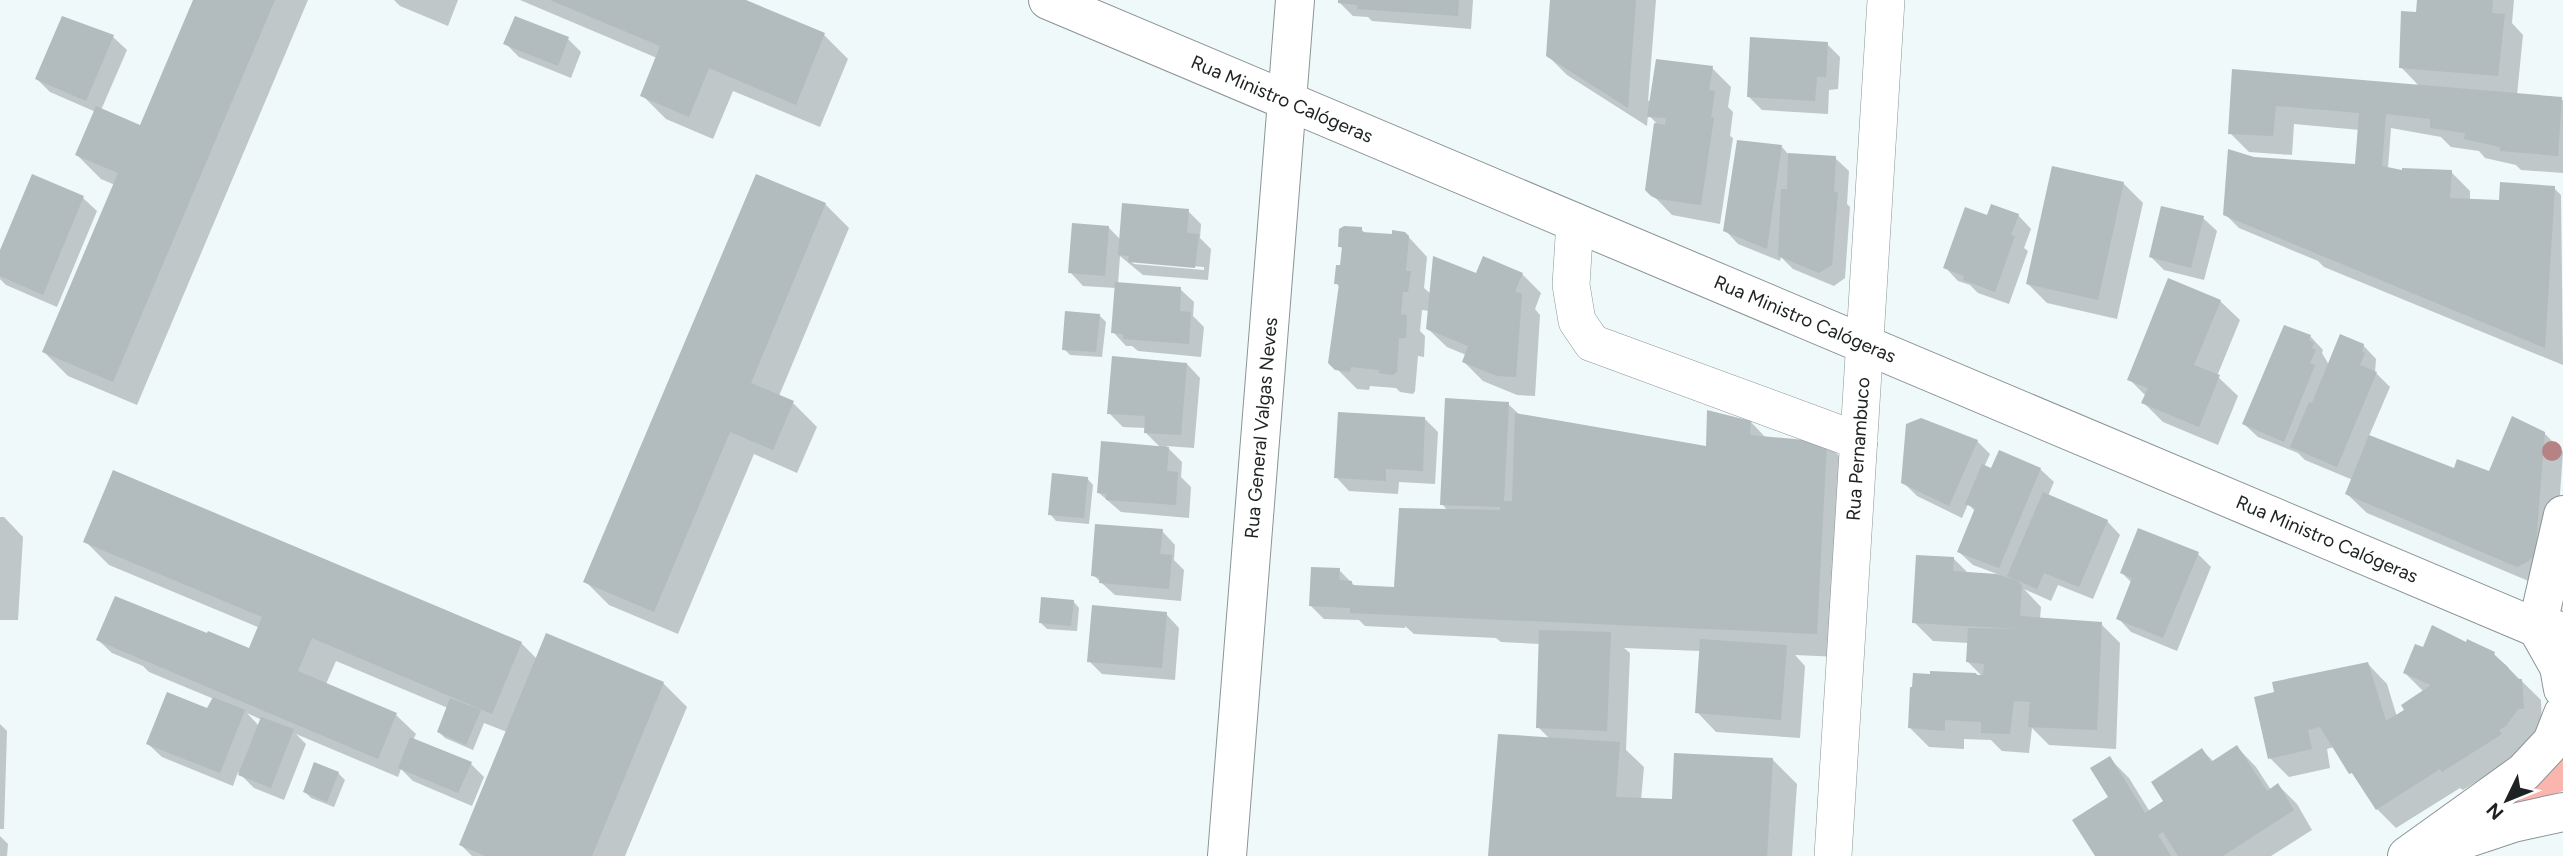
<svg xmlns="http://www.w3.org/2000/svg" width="2563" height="856" viewBox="0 0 2563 856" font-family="Figtree,sans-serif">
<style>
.green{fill:#fbb5af}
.shadow{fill:#0003;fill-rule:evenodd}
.building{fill:#b2bbbd}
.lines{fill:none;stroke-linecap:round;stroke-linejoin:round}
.minor-casing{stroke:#8b9495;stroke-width:38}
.major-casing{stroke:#8b9495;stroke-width:40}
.minor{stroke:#fff;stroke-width:37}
.major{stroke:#fff;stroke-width:38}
.tree{fill:#b68284}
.labels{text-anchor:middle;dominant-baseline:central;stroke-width:5;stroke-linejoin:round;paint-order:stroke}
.street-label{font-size:19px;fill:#1e2222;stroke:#fff}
</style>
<rect width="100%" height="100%" fill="#eff9fa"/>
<path class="green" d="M2563,758V791L2498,810Z"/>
<g class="shadow">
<path d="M195,0H308L137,405L68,376L44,352L115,185L101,179L77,155L96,112L50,92L37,79L63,18L113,37L127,50L101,110L141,127Z"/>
<path d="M394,0H458L448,26L400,6Z"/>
<path d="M520,0H741L824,35L848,59L820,127L733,91L713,139L666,119L642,95L657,58Z"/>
<path d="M1340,0H1473L1471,29L1372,21L1368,17L1353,16L1340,3Z"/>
<path d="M1552,0H1656L1648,101L1712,68L1731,87L1728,107L1733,112L1730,136L1733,138L1720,224L1672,215L1647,189L1656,123L1648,114L1647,126L1567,75L1548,56Z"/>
<path d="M2418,0H2514L2512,23L2523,35L2517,95L2563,100V173L2521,170L2516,165L2485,158L2479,151L2451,147L2441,137L2391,128L2388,168L2404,173L2451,172L2470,191V201L2501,204L2554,188L2561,195L2563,365L2324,267L2318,261L2239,228L2225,214L2253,159L2357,166L2360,130L2294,124L2292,155L2249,152L2230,133L2233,71L2420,87L2401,67L2417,14Z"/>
<path d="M568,39L581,52L571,78L519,57L505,43Z"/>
<path d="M1827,44L1840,57L1838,89L1829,90L1828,114L1762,110L1749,97Z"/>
<path d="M1782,147L1789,155L1835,158L1849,171L1847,204L1850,207L1845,278L1834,286L1793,269L1781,257L1780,261L1738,244L1725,230Z"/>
<path d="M33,176L83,198L97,211L57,307L6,285L0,279V255Z"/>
<path d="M757,176L825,204L849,228L779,396L793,403L817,427L797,473L754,454L678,634L609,605L585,581Z"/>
<path d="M2123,183L2143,203L2117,319L2047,303L2028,284Z"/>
<path d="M1188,211L1201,224L1200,238L1211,249L1208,280L1143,275L1120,256L1118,284L1180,289L1194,302L1193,316L1204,327L1201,357L1138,351L1132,346H1126L1113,332L1116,288L1083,286L1070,272L1108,227L1121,240ZM1130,261L1204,267V270L1134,264Z"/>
<path d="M2018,215L2031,229L2024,248L2028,251L2009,304L1978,293L1970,285L1958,281L1945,267L1988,217Z"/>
<path d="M2203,218L2217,231L2204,280L2164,270L2151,257Z"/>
<path d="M1361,229L1366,234L1393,236L1405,233L1427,257L1424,288L1431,294L1477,275L1522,274L1541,293L1535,309L1540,315L1535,396L1517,395L1483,381L1464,362L1466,355L1447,347L1427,328L1429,311L1422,310L1420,331L1425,336L1424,357L1418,356L1415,391L1413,394L1400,392L1396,388L1370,386L1369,390L1357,389L1330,362L1340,288L1336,283L1342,267L1343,250L1340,246Z"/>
<path d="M2220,301L2240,320L2217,376L2238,396L2218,445L2163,422L2143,402L2146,396L2129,379Z"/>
<path d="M1099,315L1106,322L1102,357L1070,355L1064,349Z"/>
<path d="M2310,336L2323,350L2322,353L2329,365L2363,345L2376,359L2375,372L2390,387L2369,436L2455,470L2490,474L2544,433L2563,452L2555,564L2538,585L2367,513L2347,494L2353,480L2305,460L2298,453L2258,437L2244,424Z"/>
<path d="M1187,364L1200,378L1194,448L1166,446L1182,462L1181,477L1191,487L1189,518L1121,512L1099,493L1161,448L1145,432L1146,428L1123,427L1109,413Z"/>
<path d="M1508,404L1521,416L1707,448L1751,422L1766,438L1826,443L1850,467L1840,657L1795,655L1805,666L1800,738L1716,732L1697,712L1701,651L1624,648L1630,653L1626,750L1644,767L1641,800L1673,801L1773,760L1797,784L1792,856H1489L1550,739L1538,727L1541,644L1501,642L1496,638L1414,634L1405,626V628L1365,626L1359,620L1324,619L1311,606L1339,570L1356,587L1396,589L1448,511L1442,504Z"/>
<path d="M1425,419L1438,432L1435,484L1399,482L1398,494L1349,491L1336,477Z"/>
<path d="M1977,441L1990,454L1984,467L1992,470L2040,469L2054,482L2048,496L2107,521L2120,535L2093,599L2058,585L2051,601L2024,589L2041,607L2040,619L2101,624L2120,643L2116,749L2049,745L2032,728L2029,753L2002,751L1991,740L1964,739V749L1929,747L1910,728L1932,673L1981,675L1968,662L1969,643L1933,641L1914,622L1953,558L1969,574L2000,575L1973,565L1959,552L1976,512L1968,504L1962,518L1917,496L1903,482Z"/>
<path d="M1087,478L1093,485L1089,524L1056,521L1050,514Z"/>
<path d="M0,517H4L23,537L18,620H0Z"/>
<path d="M1162,531L1175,545L1174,560L1184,570L1181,601L1115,595L1093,575Z"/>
<path d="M85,541L521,643L537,659L663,683L687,707L625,856H472L461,845L507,732L484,723L473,750L445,738L439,732L448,708L336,661L326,684L396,715L416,734L413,740L471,764L484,777L472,806L413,781L401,769L398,777L296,734L306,744L284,800L254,788L238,772L233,786L162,757L148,744L208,710L214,699L149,672L143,666L112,653L98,640L249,649L260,628L109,565ZM247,713L262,720L259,726Z"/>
<path d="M2198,554L2211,567L2177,651L2131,632L2118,618L2132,583L2122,573Z"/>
<path d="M1073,601L1079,608L1077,631L1047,629L1041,623Z"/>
<path d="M1166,614L1179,628L1175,680L1102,674L1089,661Z"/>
<path d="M2468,642L2494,654L2541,700L2542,728H2537L2525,745L2517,750L2520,754L2463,790L2460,788L2396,828L2377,809L2334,747L2327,749L2330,768L2289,777L2270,758L2368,664L2387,684L2397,717L2424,692L2405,673L2424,649L2467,645Z"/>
<path d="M0,724L7,731L4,829H0Z"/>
<path d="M2237,747L2256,767L2271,790L2278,785L2297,804L2312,830L2271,856H2097L2110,798V759L2129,778L2150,812L2165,802L2202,750L2214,762Z"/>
<path d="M338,773L345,780L334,807L311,798L305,792Z"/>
<path d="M0,836L8,844L7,856H0Z"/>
</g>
<g class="building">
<path d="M193,0H275L113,382L42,352L118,173L75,155L96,106L140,125Z"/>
<path d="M550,0H746L825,33L796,105L709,68L689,117L640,96L660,46Z"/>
<path d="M1338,0H1459L1458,16L1357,9V5L1338,3Z"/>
<path d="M1550,0H1636L1628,108L1546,56Z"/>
<path d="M2417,0H2493L2492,13L2505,14L2498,76L2399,68L2401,11L2416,12Z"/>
<path d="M62,16L114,35L86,101L35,79Z"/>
<path d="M515,16L569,37L558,66L503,44Z"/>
<path d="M1750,37L1828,42L1826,77H1817L1815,101L1747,97Z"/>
<path d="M1656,59L1713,66L1709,90L1715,91L1711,117L1714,118L1701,205L1657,199L1651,196L1645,190L1654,123L1665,125L1666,118L1647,117Z"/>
<path d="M2232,69L2562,97L2558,156L2500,151V147L2464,139L2465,133L2430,128V119L2386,114L2382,166L2402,170V168L2452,170L2450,198L2499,200L2500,182L2555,186L2545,348L2223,215L2228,149L2254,157L2355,164L2359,113L2276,106L2273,136L2228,134Z"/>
<path d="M1737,140L1782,145L1767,249L1723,231Z"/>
<path d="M1788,153L1836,156L1834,192H1838L1832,265L1819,273L1778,256L1781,189H1787Z"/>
<path d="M2052,166L2124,182L2098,300L2026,284Z"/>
<path d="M32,174L84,196L43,295L0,276V250Z"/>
<path d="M756,174L826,203L751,383L794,401L773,450L730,432L654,612L583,582Z"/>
<path d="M1122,203L1189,209L1187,233L1199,234L1195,268L1128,262L1129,256L1118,255Z"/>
<path d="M1991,204L2019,214L2011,235L2015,236L1995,292L1963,280L1964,276L1943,268L1965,207L1987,215Z"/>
<path d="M2161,206L2204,216L2191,268L2149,257Z"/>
<path d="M1072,223L1109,226L1105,276L1068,273Z"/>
<path d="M1344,226L1362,227V232L1392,234V230L1405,232L1409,236L1406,271H1411L1408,292H1403L1401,314L1407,315L1406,338H1399L1397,372L1393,375L1379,373V370L1351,367L1350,372L1335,370L1328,363L1339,284H1334L1336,265H1340L1342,247H1338L1339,229Z"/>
<path d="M1433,256L1476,273L1483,256L1523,273L1515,291L1522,294L1516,377L1497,376L1462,362L1468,346L1426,329Z"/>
<path d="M2168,278L2221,300L2194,365L2220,375L2199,427L2141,403L2148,388L2127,380Z"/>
<path d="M1115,282L1181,287L1180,311L1191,312L1189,344L1123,339V334L1111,333Z"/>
<path d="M1065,311L1100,314L1096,352L1062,350Z"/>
<path d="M2284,325L2311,335L2309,340L2314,343L2312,348L2316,350L2310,363L2315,365L2284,442L2242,424Z"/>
<path d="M2340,334L2364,344L2362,352L2365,353L2360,365L2377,372L2337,467L2290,447L2309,402L2312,403Z"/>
<path d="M1112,356L1187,363L1181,435L1144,433L1145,416L1107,414Z"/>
<path d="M1445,398L1509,402L1504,501H1512L1515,413L1706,446L1707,410L1751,421L1750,435L1827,442L1817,634L1350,613V608L1309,606L1311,567L1340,568L1339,580L1352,581V585L1394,587L1399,508L1500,510V507L1440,505Z"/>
<path d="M1338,412L1425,417L1423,471L1386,469V481L1334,478Z"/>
<path d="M2512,416L2545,432L2536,544L2533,557L2527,562L2517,567L2345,494L2369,435L2454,468L2457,459L2489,471Z"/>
<path d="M1921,418L1978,440L1949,506L1901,483L1906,424Z"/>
<path d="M1101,441L1169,447L1167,471L1178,472L1176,505L1106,500V494L1097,493Z"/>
<path d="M1999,450L2041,468L1999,568L1957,552L1975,508L1965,504L1982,464L1991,468Z"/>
<path d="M113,470L522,642L492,714L312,638L298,671L397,713L378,759L96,640L115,596L207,633L208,631L249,648L262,617L83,542Z"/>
<path d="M1052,473L1088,477L1084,518L1048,515Z"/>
<path d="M2043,492L2108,520L2079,587L2044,573L2037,589L2007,576Z"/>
<path d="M1095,524L1163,529L1160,554L1172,555L1169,589L1099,583L1100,577L1091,576Z"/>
<path d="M2138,528L2199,552L2163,638L2116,619L2132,578L2120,573Z"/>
<path d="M1916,555L1954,557L1953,571L1997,574L2018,581L2022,586L2020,616L2102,622L2097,730L2028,727L2030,702L2014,701L2010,734L1981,733V722L1945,720V731L1908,728L1910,687H1912L1913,673L1930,674V671L1976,673L1977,675H1983L1984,664L1966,662L1968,628L2020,629L1912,623Z"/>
<path d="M1041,597L1074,600L1071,626L1039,623Z"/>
<path d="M1092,605L1167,612L1162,668L1087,662Z"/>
<path d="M2432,625L2466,642L2467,639L2495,652L2494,655L2507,666L2517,679H2522L2524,709H2518L2506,726L2499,730L2502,734L2442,772L2440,769L2376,810L2352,773L2349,774L2320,727L2308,730L2312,749L2268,759L2254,697L2274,692L2272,682L2368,662L2386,721L2404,710L2401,705L2431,685L2403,673L2415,644L2423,647Z"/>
<path d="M1539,630L1611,632L1607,731L1536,728Z"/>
<path d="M546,633L664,682L592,856H485L459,845Z"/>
<path d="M1700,639L1787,645L1781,720L1695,713Z"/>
<path d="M167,692L207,708L213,697L245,710L220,773L146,744Z"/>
<path d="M450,698L481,710L466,745L437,732Z"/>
<path d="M261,717L294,729L271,788L238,775Z"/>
<path d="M1498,734L1620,742L1616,797L1672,799L1674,753L1773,758L1767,856H1488Z"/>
<path d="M410,737L472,762L458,793L398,768Z"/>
<path d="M2237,745L2267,791L2278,783L2294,810L2223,856H2178L2163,832L2158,835L2171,856H2095L2072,820L2108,797L2090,768L2110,756L2145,813L2163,801L2151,782L2202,748L2211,762Z"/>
<path d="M314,762L339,772L327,802L303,792Z"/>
</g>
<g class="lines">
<defs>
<g id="minor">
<path d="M1575,222L1571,285L1577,321L1592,343L1859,441"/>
<path d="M1833,856L1886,0"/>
</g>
<g id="major">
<path d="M1048,0L2537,628L2563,631"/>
<path d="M2537,628L2563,515"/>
<path d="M2537,628L2559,667L2563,689"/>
<path d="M2438,848L2513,823L2563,812"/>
<path d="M1227,856L1295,0"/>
<path d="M2407,856L2524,772L2552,742L2563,714"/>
</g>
</defs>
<use href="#minor" class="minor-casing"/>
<use href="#major" class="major-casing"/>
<use href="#minor" class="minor"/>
<use href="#major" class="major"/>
</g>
<circle class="tree" cx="2552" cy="451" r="10"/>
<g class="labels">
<g class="street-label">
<text transform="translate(1282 99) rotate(23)">Rua Ministro Calógeras</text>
<text transform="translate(1805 319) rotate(23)">Rua Ministro Calógeras</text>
<text transform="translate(1261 428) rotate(-85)">Rua General Valgas Neves</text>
<text transform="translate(1858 449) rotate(-86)">Rua Pernambuco</text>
<text transform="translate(2327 539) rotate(23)">Rua Ministro Calógeras</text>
</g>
</g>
<g transform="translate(2507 800) rotate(227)" stroke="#ffffff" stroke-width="5" paint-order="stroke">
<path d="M0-5L12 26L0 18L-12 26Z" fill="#1e2222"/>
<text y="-10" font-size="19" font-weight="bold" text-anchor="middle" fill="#1e2222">N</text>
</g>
</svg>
